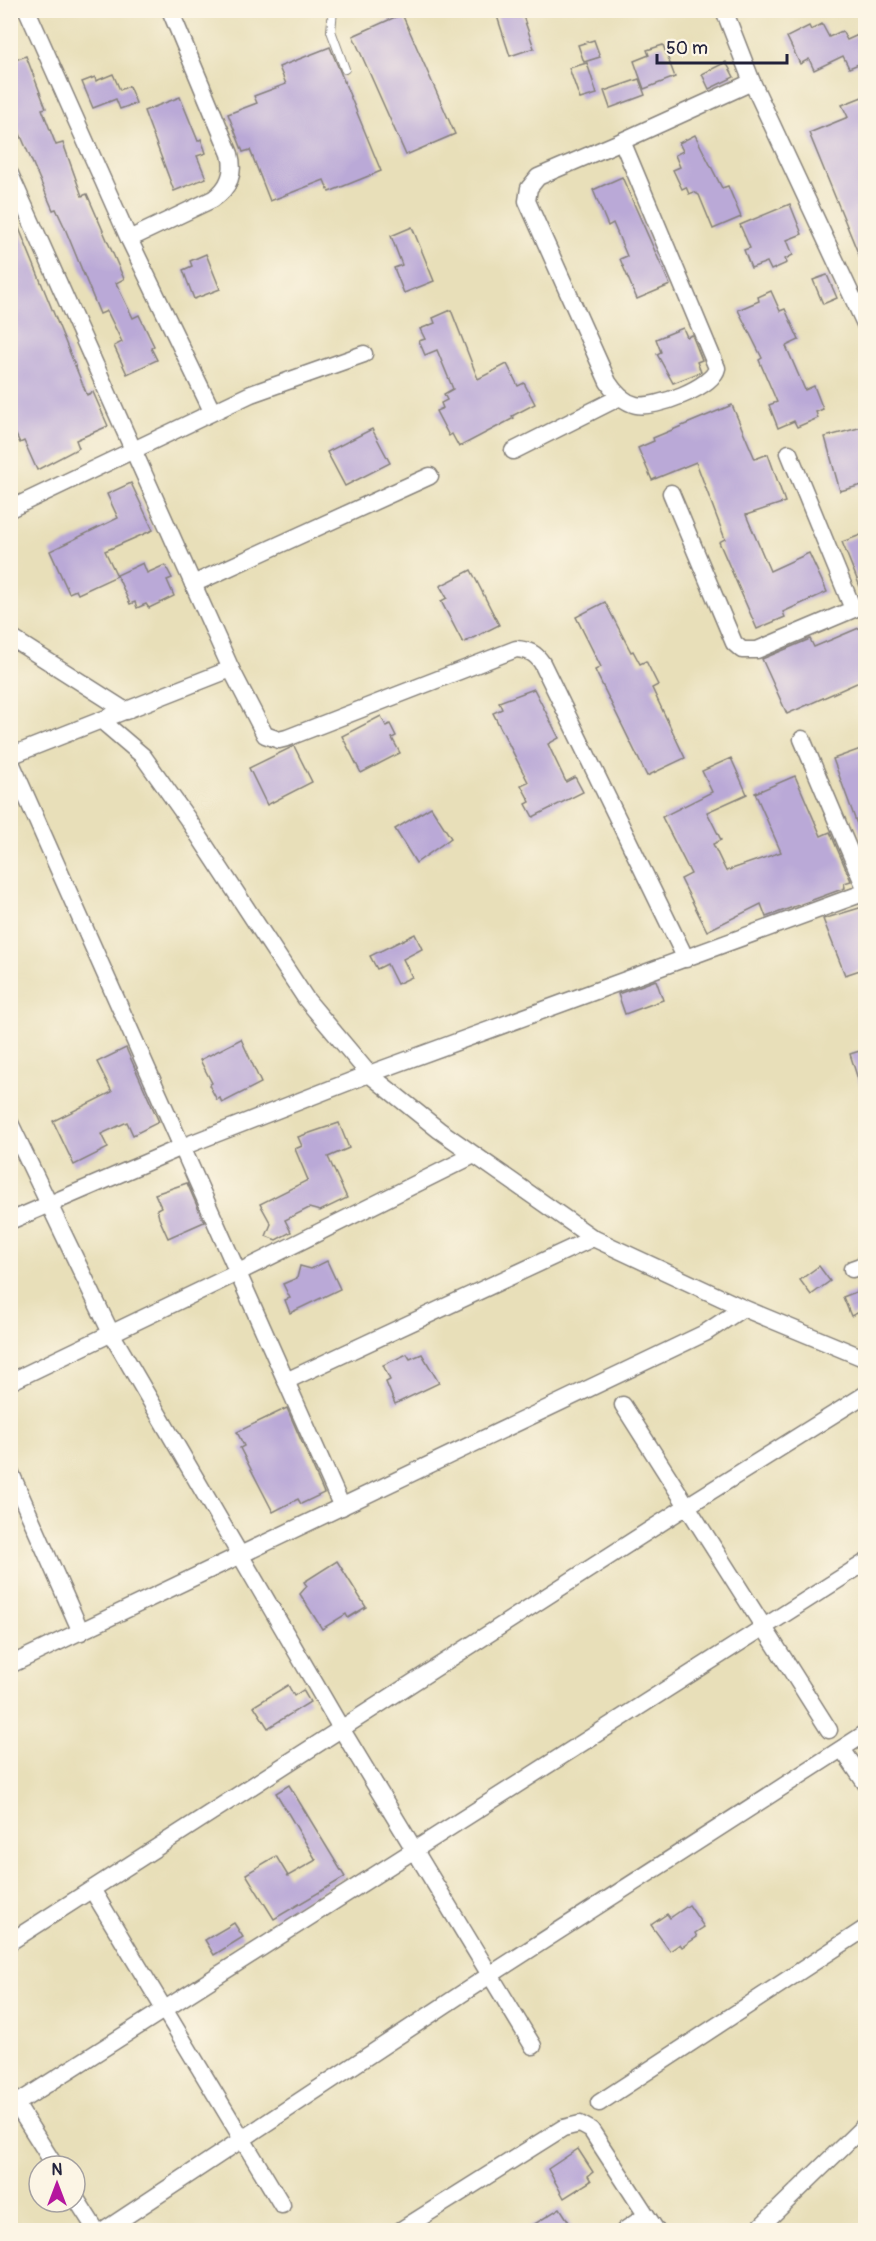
<svg xmlns="http://www.w3.org/2000/svg" width="876" height="2241" viewBox="0 0 876 2241" font-family="Pangolin,sans-serif">
<style>
.building{fill:#baa9d7}
.lines{fill:none;stroke-linecap:round;stroke-linejoin:round}
.lane-casing{stroke:#85807a;stroke-width:10}
.street-casing{stroke:#85807a;stroke-width:19}
.lane{stroke:#fff;stroke-width:8}
.street{stroke:#fff;stroke-width:16}
</style>
<rect width="100%" height="100%" fill="#fcf5e5"/>
<filter id="ink" filterUnits="userSpaceOnUse"><feTurbulence type="fractalNoise" baseFrequency=".0167" numOctaves="2"/><feDisplacementMap in="SourceGraphic" scale="12" xChannelSelector="R" yChannelSelector="G"/><feConvolveMatrix kernelMatrix="1 2 1 2 8 2 1 2 1" color-interpolation-filters="sRGB"/></filter>
<filter id="wash" filterUnits="userSpaceOnUse"><feTurbulence type="fractalNoise" baseFrequency=".008" numOctaves="4" result="noise"/><feDisplacementMap in="SourceGraphic" scale="24" xChannelSelector="R" yChannelSelector="G"/><feGaussianBlur stdDeviation="1.35" result="paint"/><feColorMatrix in="noise" values="0 0 0 0 0 0 0 0 0 0 0 0 0 0 0 0 0 1.4 0 .05"/><feComposite in="paint" operator="in"/></filter>
<g filter="url(#wash)">
<rect width="100%" height="100%" fill="#e8dfb9"/>
<g id="blocks">
<g class="building">
<path d="M515,10H521L534,48L510,56L497,16Z"/>
<path d="M402,14L455,134L406,155L353,36Z"/>
<path d="M822,24L829,37L842,31L847,40L858,35L866,50V61L849,68L843,56L814,70L809,59L800,64L787,37L809,26L811,30Z"/>
<path d="M594,40L600,57L584,62L578,45Z"/>
<path d="M663,45L675,77L644,89L634,61L649,55L647,50Z"/>
<path d="M330,47L381,171L329,192L324,180L270,201L250,150L243,152L228,114L257,103L254,96L286,84L279,67Z"/>
<path d="M26,56L46,108L42,109L56,145L63,143L82,196L87,194L124,279L116,283L133,318L139,315L154,346L151,348L157,360L127,374L114,346L122,342L107,311L100,314L64,226L56,209L53,210L14,120L10,122V62Z"/>
<path d="M726,62L734,77L709,89L702,74Z"/>
<path d="M587,63L597,94L580,99L569,68Z"/>
<path d="M113,74L120,90L129,86L136,103L120,109L116,99L93,108L82,82L95,77L96,81Z"/>
<path d="M639,79L645,95L610,108L604,91Z"/>
<path d="M180,97L198,141L201,139L206,153L197,156L206,178L174,191L144,111Z"/>
<path d="M862,97L866,107L865,270L809,133L848,117L842,105Z"/>
<path d="M695,135L722,188L728,186L741,217L713,229L699,195L694,192L689,194L686,187L682,189L673,170L680,167L675,155L683,151L679,143Z"/>
<path d="M622,177L670,285L637,299L620,259L627,256L613,223L608,226L593,190Z"/>
<path d="M790,204L802,234L787,240L793,255L785,259L787,263L771,270L767,262L751,268L744,250L750,248L740,225Z"/>
<path d="M10,206L87,395L93,392L108,426L76,440L79,448L37,470L24,441L20,443L10,422Z"/>
<path d="M412,227L434,281L404,293L394,268L402,265L391,236Z"/>
<path d="M206,254L220,289L194,299L183,270L192,266L190,261Z"/>
<path d="M827,275L837,298L823,304L813,280Z"/>
<path d="M771,291L780,311L785,309L799,340L786,346L805,390L814,386L823,409L816,412L818,418L797,427L794,421L778,428L769,405L777,402L759,360L762,358L738,310L759,301L758,297Z"/>
<path d="M451,310L478,379L507,364L518,386L524,383L535,404L512,416L514,418L459,447L452,434L449,436L436,411L443,408L441,403L447,400L444,394L453,389L437,350L425,355L419,341L425,339L420,329L435,323L433,318Z"/>
<path d="M683,328L687,337L692,335L702,360L697,362L701,372L673,383L657,354L661,352L656,339Z"/>
<path d="M732,405L755,459L768,454L785,502L746,515L770,571L809,553L827,592L783,612L785,617L757,629L719,542L725,539L696,462L652,480L638,448L654,441L653,438Z"/>
<path d="M866,426V484L840,491L825,437Z"/>
<path d="M372,429L390,463L345,486L327,452Z"/>
<path d="M131,483L153,530L105,551L117,576L78,594L76,590L69,593L50,551L118,518L107,494Z"/>
<path d="M866,533V594H863L842,542Z"/>
<path d="M143,563L147,573L165,565L172,578L167,580L174,596L149,608L146,604L137,608L135,602L130,604L117,575Z"/>
<path d="M471,570L499,625L463,643L441,601L447,598L440,586Z"/>
<path d="M605,602L631,652L633,651L640,664L646,661L658,685L652,688L685,758L647,776L595,670L601,667L576,617Z"/>
<path d="M866,625V679L787,714L762,659L810,639L814,647Z"/>
<path d="M534,689L559,738L548,744L566,782L575,777L583,792L533,817L526,804L530,802L521,785L528,782L493,713L502,709L499,702Z"/>
<path d="M381,716L386,726L390,724L396,736L392,738L400,753L361,773L342,736Z"/>
<path d="M294,746L312,782L267,805L249,768Z"/>
<path d="M866,747V843H864L833,759Z"/>
<path d="M731,758L747,794L707,812L721,840L713,844L726,871L781,852L755,793L795,776L821,836L830,832L851,881L844,883L845,888L766,917L761,904L707,931L681,879L691,874L662,817L712,792L702,771Z"/>
<path d="M431,807L451,838L416,863L395,829Z"/>
<path d="M866,906V968L845,975L823,919Z"/>
<path d="M415,934L422,949L403,959L412,977L397,984L387,964L377,969L370,956Z"/>
<path d="M656,980L663,1000L625,1014L618,994Z"/>
<path d="M241,1039L261,1083L222,1103L220,1098L217,1100L209,1085L212,1083L200,1060Z"/>
<path d="M126,1048L159,1122L133,1135L127,1122L101,1134L108,1148L74,1165L53,1121L112,1092L97,1062Z"/>
<path d="M866,1049V1094L863,1095L850,1054Z"/>
<path d="M339,1123L349,1148L328,1157L347,1198L320,1211L309,1208L285,1220L291,1232L276,1240L266,1236L271,1224L260,1204L308,1180L295,1149L302,1146L298,1137Z"/>
<path d="M187,1183L204,1222L168,1238L159,1218L157,1209L161,1207L155,1194Z"/>
<path d="M327,1261L340,1289L290,1313L285,1300L290,1298L283,1284L297,1278L300,1266L311,1269Z"/>
<path d="M819,1266L830,1281L811,1295L800,1280Z"/>
<path d="M866,1288V1309L851,1316L843,1297Z"/>
<path d="M407,1354L410,1359L422,1354L439,1383L395,1404L386,1382L390,1380L383,1365Z"/>
<path d="M287,1408L324,1493L301,1504L298,1499L273,1512L240,1448L244,1446L237,1432Z"/>
<path d="M337,1561L366,1607L348,1618L346,1614L322,1629L300,1594L307,1586L304,1582Z"/>
<path d="M288,1685L294,1696L303,1690L310,1702L268,1728L254,1706Z"/>
<path d="M289,1785L345,1877L274,1919L246,1874L276,1856L288,1876L316,1860L276,1793Z"/>
<path d="M689,1905L704,1927L695,1933L697,1937L682,1947L680,1944L670,1951L651,1925L667,1914L670,1918Z"/>
<path d="M234,1923L243,1937L214,1955L205,1940Z"/>
<path d="M578,2149L593,2172L588,2176L591,2181L564,2198L548,2169Z"/>
<path d="M560,2208L574,2230H525Z"/>
</g>
</g>
</g>
<g filter="url(#ink)">
<use href="#blocks" fill-opacity="0" stroke="#85807a" stroke-width="1.5"/>
<g class="lines">
<defs>
<path id="lane" d="M333,10L331,31L345,69"/>
<g id="street">
<path d="M27,10L129,239L212,411"/>
<path d="M724,10L752,82L866,326"/>
<path d="M622,141L717,368C713,387 655,409 636,405C623,402 615,393 608,382L527,201L529,188L538,177Z"/>
<path d="M622,141L752,82"/>
<path d="M10,174L231,669L265,735L279,740L287,738L516,649C529,650 535,653 542,663L686,959"/>
<path d="M129,239L213,199C229,188 235,173 230,154L170,10"/>
<path d="M513,451L620,397"/>
<path d="M789,453L853,609"/>
<path d="M671,493L734,643L742,650H757L866,604"/>
<path d="M10,509L251,394L364,354"/>
<path d="M193,584L430,476"/>
<path d="M10,637L126,711"/>
<path d="M102,721L143,756L187,818L306,999L369,1074L439,1130L593,1238L743,1308L866,1359"/>
<path d="M802,739L866,890"/>
<path d="M10,756L231,669"/>
<path d="M10,760L342,1507"/>
<path d="M10,1123L111,1333L342,1730L533,2046"/>
<path d="M10,1221L182,1147L369,1074L866,892"/>
<path d="M852,1269L866,1264"/>
<path d="M286,1381L593,1238"/>
<path d="M10,1382L237,1273L474,1155"/>
<path d="M623,1405L829,1730"/>
<path d="M10,1471L81,1632"/>
<path d="M10,1665L705,1333L743,1308"/>
<path d="M842,1749L866,1784"/>
<path d="M93,1891L282,2205"/>
<path d="M10,1942L687,1506L866,1394"/>
<path d="M11,2096L55,2166"/>
<path d="M599,2103L866,1928"/>
<path d="M16,2104L866,1562"/>
<path d="M75,2197L96,2230"/>
<path d="M105,2230L490,1975L866,1733"/>
<path d="M401,2230L563,2128L580,2124L591,2130L656,2230"/>
<path d="M625,2230L646,2216"/>
<path d="M757,2230L866,2124"/>
</g>
</defs>
<use href="#lane" class="lane-casing"/>
<use href="#street" class="street-casing"/>
<use href="#lane" class="lane"/>
<use href="#street" class="street"/>
</g>
</g>
<rect width="876" height="2241" fill="none" stroke="#fcf5e5" stroke-width="36"/>
<g transform="translate(57 2184)"><circle r="28" fill="#fcf5e5" stroke="#a5a1a1" stroke-width="1.5"/>
<path d="M0-4.5L10 22L0 15L-10 22Z" fill="#b5179e"/>
<text y="-9" font-size="16" font-weight="bold" text-anchor="middle" fill="#22223b">N</text>
</g>
<path d="M657 54v9h130v-9" fill="none" stroke="#22223b" stroke-width="3"/>
<text x="666" y="54" font-size="18" fill="#22223b" stroke="#fcf5e5" stroke-width="4.5" paint-order="stroke">50 m</text>
</svg>
